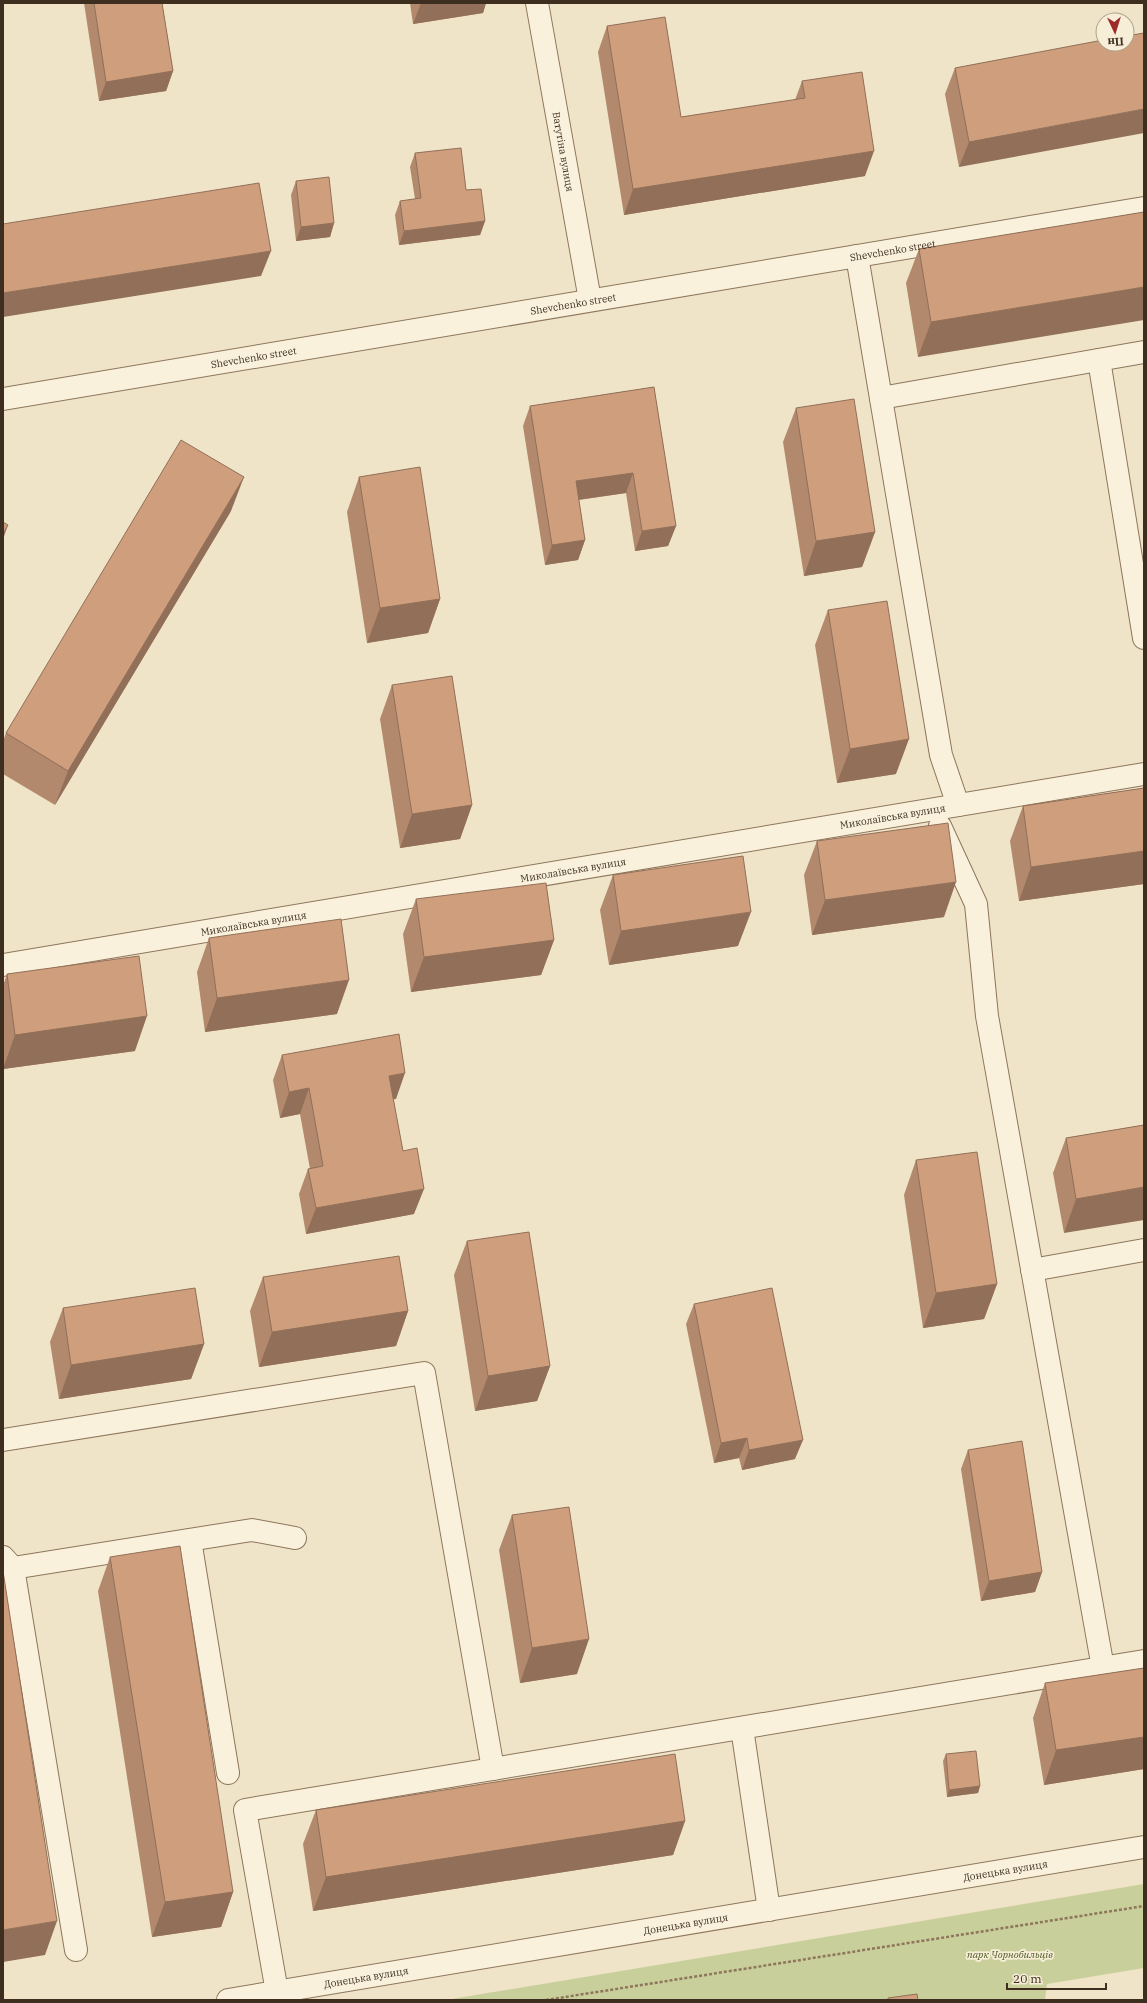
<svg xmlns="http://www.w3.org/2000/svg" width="1147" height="2003" viewBox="0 0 1147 2003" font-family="'IBM Plex Serif',serif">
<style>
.green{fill:#c9cf9b}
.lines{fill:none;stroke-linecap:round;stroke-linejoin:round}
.minor-casing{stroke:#8d765c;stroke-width:24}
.path{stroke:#8d765c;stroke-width:2.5;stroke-dasharray:3 2;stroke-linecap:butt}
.minor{stroke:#faf1dc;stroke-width:22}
.wall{fill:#b2896c}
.shaded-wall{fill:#916f58}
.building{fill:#cf9f7d;stroke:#916f58}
.labels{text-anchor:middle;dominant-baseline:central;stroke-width:3.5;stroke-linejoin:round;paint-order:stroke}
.street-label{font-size:10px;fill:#3d2e20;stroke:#f7eed8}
.park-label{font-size:10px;font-style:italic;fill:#4d5a26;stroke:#f7eed8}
</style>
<rect width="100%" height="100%" fill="#f0e4c8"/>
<path class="green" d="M1144,1884V1968L1047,1984L1045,2000H446Z"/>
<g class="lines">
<defs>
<g id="minor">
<path id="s1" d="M537,3L590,300"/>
<path d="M857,256L941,755L958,805"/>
<path d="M1099,360L1144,638"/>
<path d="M881,398L1144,352"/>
<path id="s2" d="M3,399L1144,208"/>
<path d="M940,826L976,904L987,1016L1103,1668"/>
<path id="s3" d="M3,965L1144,774"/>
<path d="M1032,1270L1144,1250"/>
<path d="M3,1440L424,1373L493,1769"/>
<path d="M190,1540L228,1773"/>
<path d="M3,1557L13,1568L76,1950"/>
<path d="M13,1568L252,1530L295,1538"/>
<path d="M742,1728L769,1910"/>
<path d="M277,1992L245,1810L1144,1661"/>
<path id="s4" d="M228,2000L1144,1847"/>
</g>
</defs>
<use href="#minor" class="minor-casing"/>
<path class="path" d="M546,2000L1144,1906"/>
<use href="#minor" class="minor"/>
</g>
<g class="wall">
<path d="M84,3H162L173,71L166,91L99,101Z"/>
<path d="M410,3H486L483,13L413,24Z"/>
<path d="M607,26L681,117L795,100L802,81L865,176L624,215L598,52Z"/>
<path d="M1144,33L959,167L945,94L955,68Z"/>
<path d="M415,153L466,190L485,221L480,235L399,245L395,215L400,201L415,199L410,167Z"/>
<path d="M296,181L334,223L330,237L296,241L291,195Z"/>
<path d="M1144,212L918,357L906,283L919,249Z"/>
<path d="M654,387L676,526L668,546L635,551L626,493L579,500L585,540L578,560L545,565L523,426L530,406Z"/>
<path d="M796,408L875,532L862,567L804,576L783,442Z"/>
<path d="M359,477L440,599L428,633L367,643L347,512Z"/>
<path d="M231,511L55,805L3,774V741L6,733Z"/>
<path d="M828,610L896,774L837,783L815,645Z"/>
<path d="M392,685L472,805L460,839L400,848L380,719Z"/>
<path d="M1144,788V884L1019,901L1010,841L1023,806Z"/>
<path d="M817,841L944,917L812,935L804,875Z"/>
<path d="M613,875L738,946L609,965L600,910Z"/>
<path d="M416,899L554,940L541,975L411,992L403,934Z"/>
<path d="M209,938L337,1014L205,1032L197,972Z"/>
<path d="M7,974L135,1051L3,1069V986Z"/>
<path d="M282,1055L396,1099H393L414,1214L306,1234L299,1194L308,1169H310L300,1114L280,1118L273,1080Z"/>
<path d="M1144,1125L1064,1233L1053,1173L1066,1138Z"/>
<path d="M916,1160L997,1284L984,1319L923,1328L904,1195Z"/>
<path d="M467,1241L550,1366L537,1401L475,1411L454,1275Z"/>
<path d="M263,1277L408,1311L396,1346L259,1367L250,1311Z"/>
<path d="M694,1304L795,1459L742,1470L739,1458L714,1463L686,1324Z"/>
<path d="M63,1308L204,1344L191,1379L59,1399L50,1342Z"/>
<path d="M968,1450L1042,1572L1035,1592L981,1601L961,1469Z"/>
<path d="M512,1515L577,1674L520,1683L499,1550Z"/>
<path d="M110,1557L233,1892L221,1927L152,1937L98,1591Z"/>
<path d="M1144,1668V1769L1044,1785L1033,1718L1045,1683Z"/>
<path d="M946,1754L980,1786L978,1793L947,1797L943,1761Z"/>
<path d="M316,1810L685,1821L673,1855L313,1911L303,1844Z"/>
</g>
<g class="shaded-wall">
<path d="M421,3H486L483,13L413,24Z"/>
<path d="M173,71L166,91L99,101L106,82Z"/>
<path d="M1144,109V133L959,167L969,142Z"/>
<path d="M874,151L865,176L624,215L633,189Z"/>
<path d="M485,221L480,235L399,245L404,231Z"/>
<path d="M334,223L330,237L296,241L301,227Z"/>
<path d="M271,251L261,276L3,317V293Z"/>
<path d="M1144,287V320L918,357L931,322Z"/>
<path d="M633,473L626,493L569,501L576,481Z"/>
<path d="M244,477L231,511L55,805L68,771Z"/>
<path d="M8,525L3,539V534Z"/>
<path d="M676,526L668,546L635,551L642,531Z"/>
<path d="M875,532L862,567L804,576L816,541Z"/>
<path d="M585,540L578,560L545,565L552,545Z"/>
<path d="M440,599L428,633L367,643L380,608Z"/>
<path d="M909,739L896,774L837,783L850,749Z"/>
<path d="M472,805L460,839L400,848L412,814Z"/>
<path d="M1144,851V884L1019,901L1031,867Z"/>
<path d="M956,882L944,917L812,935L825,900Z"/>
<path d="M751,912L738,946L609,965L621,931Z"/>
<path d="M554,940L541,975L411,992L424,957Z"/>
<path d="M349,980L337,1014L205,1032L217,998Z"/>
<path d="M147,1016L135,1051L3,1069L15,1035Z"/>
<path d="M405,1073L396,1099L380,1101L389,1076Z"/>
<path d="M309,1088L300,1114L280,1118L289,1092Z"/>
<path d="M1144,1187V1220L1064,1233L1076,1199Z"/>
<path d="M424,1189L414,1214L306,1234L316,1208Z"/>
<path d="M997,1284L984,1319L923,1328L936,1293Z"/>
<path d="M408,1311L396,1346L259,1367L272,1332Z"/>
<path d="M204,1344L191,1379L59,1399L71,1365Z"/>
<path d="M550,1366L537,1401L475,1411L488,1376Z"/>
<path d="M747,1438L739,1458L714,1463L721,1443Z"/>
<path d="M803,1440L795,1459L742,1470L749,1450Z"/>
<path d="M1042,1572L1035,1592L981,1601L989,1581Z"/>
<path d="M589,1639L577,1674L520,1683L532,1648Z"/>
<path d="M1144,1737V1769L1044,1785L1056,1750Z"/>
<path d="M980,1786L978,1793L947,1797L949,1790Z"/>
<path d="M685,1821L673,1855L313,1911L326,1877Z"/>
<path d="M233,1892L221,1927L152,1937L165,1902Z"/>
<path d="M57,1921L45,1955L3,1962V1930Z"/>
</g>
<g class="building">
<path d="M94,3H162L173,71L106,82Z"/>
<path d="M665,17L681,117L805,98L802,81L862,72L874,151L633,189L607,26Z"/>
<path d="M1144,33V109L969,142L955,68L1103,40V44H1127V36Z"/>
<path d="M461,148L466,190L481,189L485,221L404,231L400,201L421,198L415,153Z"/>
<path d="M329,177L334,223L301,227L296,181Z"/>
<path d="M259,183L271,251L3,293V224Z"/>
<path d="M1144,212V287L931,322L919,249Z"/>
<path d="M654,387L676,526L642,531L633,473L576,481L585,540L552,545L530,406Z"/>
<path d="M854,399L875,532L816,541L796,408Z"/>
<path d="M181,440L244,477L68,771L6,733Z"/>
<path d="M420,467L440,599L380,608L359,477Z"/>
<path d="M3,522L8,525L3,534Z"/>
<path d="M887,601L909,739L850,749L828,610Z"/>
<path d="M452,676L472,805L412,814L392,685Z"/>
<path d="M1144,788V851L1031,867L1023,806Z"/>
<path d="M948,823L956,882L825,900L817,841Z"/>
<path d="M743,856L751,912L621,931L613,875Z"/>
<path d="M546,883L554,940L424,957L416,899Z"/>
<path d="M341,919L349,980L217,998L209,938Z"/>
<path d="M139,956L147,1016L15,1035L7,974Z"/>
<path d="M399,1034L405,1073L389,1076L403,1151L417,1148L424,1189L316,1208L308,1169L323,1166L309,1088L289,1092L282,1055Z"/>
<path d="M1144,1125V1187L1076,1199L1066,1138Z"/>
<path d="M977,1152L997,1284L936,1293L916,1160Z"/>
<path d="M529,1232L550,1366L488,1376L467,1241Z"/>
<path d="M399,1256L408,1311L272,1332L263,1277Z"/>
<path d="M195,1288L204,1344L71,1365L63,1308Z"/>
<path d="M772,1288L803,1440L749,1450L747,1438L721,1443L694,1304Z"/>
<path d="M1022,1441L1042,1572L989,1581L968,1450Z"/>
<path d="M569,1507L589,1639L532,1648L512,1515Z"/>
<path d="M180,1546L233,1892L165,1902L110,1557Z"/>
<path d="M3,1571L57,1921L3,1930Z"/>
<path d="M1144,1668V1737L1056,1750L1045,1683Z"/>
<path d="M976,1751L980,1786L949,1790L946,1754Z"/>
<path d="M675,1754L685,1821L326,1877L316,1810Z"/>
<path d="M917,1994L918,2000H888V1998Z"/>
</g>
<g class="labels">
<g class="street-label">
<text stroke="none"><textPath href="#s1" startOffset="151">Ватутіна вулиця</textPath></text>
<text stroke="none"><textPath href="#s2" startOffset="902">Shevchenko street</textPath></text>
<text stroke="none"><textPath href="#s2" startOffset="578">Shevchenko street</textPath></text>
<text stroke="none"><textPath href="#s2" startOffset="254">Shevchenko street</textPath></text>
<text stroke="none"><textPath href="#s3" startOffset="902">Миколаївська вулиця</textPath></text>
<text stroke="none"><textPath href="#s3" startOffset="578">Миколаївська вулиця</textPath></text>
<text stroke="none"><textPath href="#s3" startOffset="254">Миколаївська вулиця</textPath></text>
<text stroke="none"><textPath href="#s4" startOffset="788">Донецька вулиця</textPath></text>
<text stroke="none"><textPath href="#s4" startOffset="464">Донецька вулиця</textPath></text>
<text stroke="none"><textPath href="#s4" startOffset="140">Донецька вулиця</textPath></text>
</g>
<g class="park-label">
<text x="1010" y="1954">парк Чорнобильців</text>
</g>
</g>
<rect width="1147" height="2003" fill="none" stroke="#3d2e20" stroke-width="8"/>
<g transform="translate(1115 32) rotate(176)"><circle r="19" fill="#f7eed8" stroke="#ada18e"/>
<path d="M0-3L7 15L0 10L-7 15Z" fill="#9e2a2b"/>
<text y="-6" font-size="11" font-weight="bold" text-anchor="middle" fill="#3d2e20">Пн</text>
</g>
<path d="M1007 1983v6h99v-6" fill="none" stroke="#3d2e20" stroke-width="2"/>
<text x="1013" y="1983" font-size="12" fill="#3d2e20" stroke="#f7eed8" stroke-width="3" paint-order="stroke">20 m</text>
</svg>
